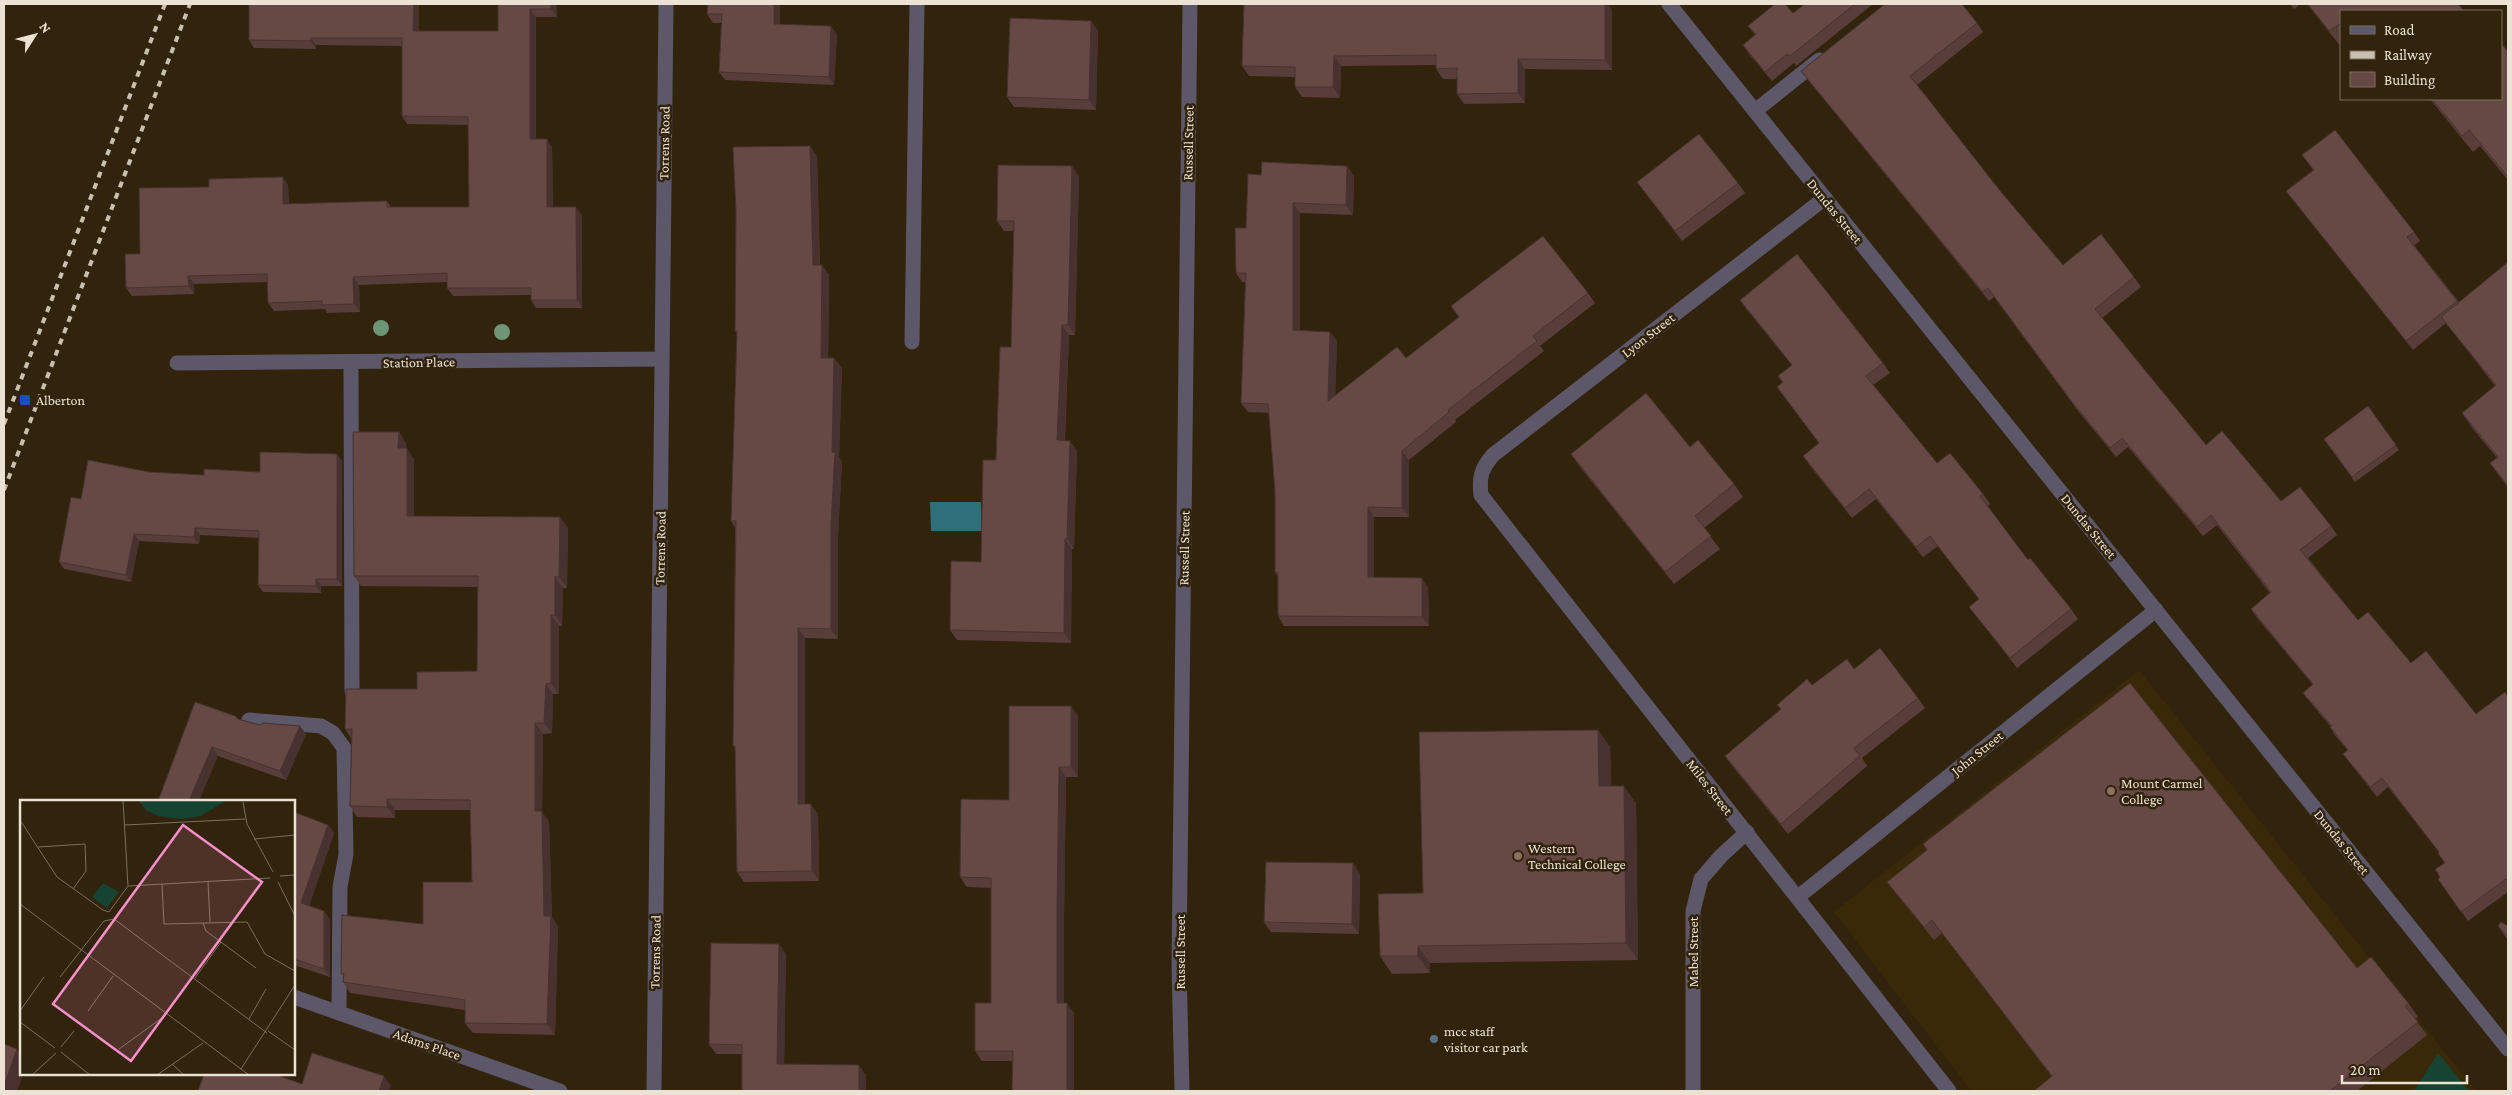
<svg xmlns="http://www.w3.org/2000/svg" width="2512" height="1095" viewBox="0 0 2512 1095" font-family="'Crimson Pro',serif">
<style>
.built{fill:#3a2909}
.green{fill:#174432}
.water{fill:#2e6f7a}
.lines{fill:none;stroke-linecap:round;stroke-linejoin:round}
.lane{stroke:#5c5769;stroke-width:15}
.street{stroke:#5c5769;stroke-width:15}
.rail{stroke:#cac0b0;stroke-width:4;stroke-dasharray:6 6;stroke-linecap:butt}
.tree{fill:#6e9576}
.wall{fill:#583e3a}
.shaded-wall{fill:#473230}
.building{fill:#664844;stroke:#473230}
.transit-dot{fill:#1a4fb4;stroke:#31230c;stroke-width:2}
.education-dot{fill:#8d6e63;stroke:#31230c;stroke-width:2}
.service-dot{fill:#5c6f8a;stroke:#31230c;stroke-width:2}
.labels{text-anchor:middle;dominant-baseline:central;stroke-width:5;stroke-linejoin:round;paint-order:stroke}
.street-label{font-size:14px;fill:#ebe2d4;stroke:#31230c}
.poi-label{font-size:14px;fill:#ebe2d4;stroke:#31230c;text-anchor:start}
.inset-road{fill:none;stroke:#7b6f5c;stroke-width:1}
.view{fill:#f98fca;fill-opacity:0.15;stroke:#f98fca;stroke-width:2.5}
.inset-edge{fill:none;stroke:#ebe2d4;stroke-width:2.5}
</style>
<rect width="100%" height="100%" fill="#31230c"/>
<path class="built" d="M2139,670L2476,1091H1971L1834,912Z"/>
<path class="green" d="M2438,1053L2469,1091H2414Z"/>
<path class="water" d="M930,502H981L982,531H931Z"/>
<g class="lines">
<g class="lane">
<path d="M1755,111L1819,60"/>
<path d="M912,342L917,4"/>
<path d="M351,363L352,691"/>
<path d="M249,720L321,726L333,733L344,748L346,854L340,887L339,1013"/>
</g>
<g class="street">
<path d="M1669,4L2508,1049"/>
<path d="M1825,198L1493,455C1481,469 1479,477 1481,495L1949,1091"/>
<path d="M177,363L662,359"/>
<path d="M1798,897L2156,610"/>
<path d="M294,997L560,1091"/>
<path d="M654,1091L666,4"/>
<path d="M1182,1091L1179,965L1190,4"/>
<path d="M1693,1091V911L1701,879L1721,856L1747,832"/>
</g>
<g class="rail">
<path d="M4,424L165,4"/>
<path d="M4,490L190,4"/>
</g>
</g>
<g class="tree">
<circle cx="381" cy="328" r="8"/>
<circle cx="502" cy="332" r="8"/>
</g>
<g class="wall">
<path d="M249,4H419V31H498V4H556L557,17H536V139L552,147L553,207L582,215V308H536L531,300V295L453,296L447,288V282L359,285L360,312L327,313L325,309L274,311L268,303V282L194,284V294L132,296L126,288L140,254L288,185L289,204L387,201L391,207H469L468,125L407,124L402,116V46L316,45V49L254,48L249,40Z"/>
<path d="M708,4L780,24L837,34L834,85L725,80L719,72L721,23H713L707,14Z"/>
<path d="M1244,4H1608L1612,10V70L1525,69V103L1464,104L1457,94V79H1443L1436,69V65L1341,66L1340,98L1302,97L1295,87V77L1249,76L1242,66Z"/>
<path d="M1805,4H1873L1796,66L1794,63L1772,81L1749,54L1743,45L1755,35L1748,26L1793,13Z"/>
<path d="M2290,4H2301L2294,9Z"/>
<path d="M2307,4H2458L2341,11V47Z"/>
<path d="M1921,5L1977,23L1983,32L1917,85L2001,192L2063,265L2134,277L2141,287L2102,318L2206,445L2281,501L2331,526L2337,535L2308,558L2358,620L2411,663L2476,714L2508,697V892L2468,921L2438,879L2440,877L2444,863L2439,852L2388,787L2377,797L2350,763L2343,754L2348,750L2336,737L2330,727H2331L2310,702L2303,693L2313,685L2257,618L2251,609L2270,593L2217,525L2203,536L2128,447L2116,457L2078,411L1994,297L1989,301L1808,80L1801,71Z"/>
<path d="M1091,21L1098,31L1096,110L1014,107L1007,97Z"/>
<path d="M2508,52V180L2480,146L2473,152L2430,99H2501Z"/>
<path d="M2302,155L2414,232L2420,241L2414,245L2459,302L2508,262V488L2490,463L2497,458L2473,429L2462,413L2495,386L2446,323L2413,350L2293,200L2286,191L2313,170Z"/>
<path d="M817,156L820,265H822L829,275L828,358L842,368L839,457L842,462L838,535V639L805,638V804L818,814L819,881L744,882L737,872L735,748L733,746L735,527L731,521L737,334L735,331Z"/>
<path d="M1347,166L1354,176L1353,215L1300,213V331L1337,341L1335,396L1406,358L1459,317L1451,306L1588,293L1595,303L1540,346L1544,351L1455,420L1456,422L1409,460V517H1374V578L1428,588L1429,626H1284L1278,616V577L1275,572V491L1269,413L1248,412L1241,403L1245,282H1242L1236,273L1246,228L1261,175Z"/>
<path d="M1079,176L1075,335H1069L1065,441H1070L1077,451L1074,549H1072L1071,643L957,640L950,630L981,562L1011,347L1014,231H1004L997,221Z"/>
<path d="M1637,182L1738,183L1745,193L1682,241Z"/>
<path d="M1740,300L1883,363L1890,373L1873,385L1937,463L1983,494L1990,504L1988,506L2028,560L2071,609L2078,619L2017,668L1969,607L1979,599L1938,546L1923,557L1876,499L1852,518L1810,466L1803,456L1819,443L1777,387L1783,383L1778,376L1792,365L1747,310Z"/>
<path d="M2368,406L2399,450L2355,482L2324,439Z"/>
<path d="M399,432L406,443V448L414,459V516L568,528L567,588H563L562,626H559V694H553L552,733L543,734L542,812L549,822L552,917L558,927L555,1035L473,1033L465,1023V1010L350,993L343,982L344,977L341,973L423,924L472,882L470,810H395V818L357,817L350,806L351,738L345,729L417,689L477,671L478,587L361,586L354,576Z"/>
<path d="M1690,447L1734,484L1743,497L1704,528L1720,549L1674,584L1580,467L1571,454Z"/>
<path d="M342,461V586H321V593L263,592L258,585L259,538L200,535L199,544L139,541L131,582L64,569L59,562L81,499L149,472L204,475L260,472Z"/>
<path d="M1854,669L1918,698L1925,708L1862,758L1867,766L1788,834L1732,766L1725,756L1781,710L1777,705L1812,685Z"/>
<path d="M1078,716V777H1066L1064,918V1003L1074,1013V1091H1012V1061H982L975,1051L991,1003V888L967,887L960,877Z"/>
<path d="M238,719L260,725L306,734L286,780L218,756L158,801Z"/>
<path d="M1598,730L1610,747L1611,786L1636,803L1638,960L1430,963V973L1392,974L1380,956L1423,893Z"/>
<path d="M294,812L328,825L334,833L309,906L324,911L330,920V977L294,965Z"/>
<path d="M1360,874L1359,934L1271,932L1264,922Z"/>
<path d="M1887,882L2357,968L2409,1004L2418,1017L2415,1019L2427,1035L2357,1091H2034L2052,1077L1942,933L1934,940L1897,895Z"/>
<path d="M2498,926H2508V940L2504,935Z"/>
<path d="M786,954L784,1064L866,1075V1091H742V1054H716L709,1044Z"/>
</g>
<g class="shaded-wall">
<path d="M414,4H419V39L413,31Z"/>
<path d="M551,4H556L557,17L551,9Z"/>
<path d="M774,4H780V32L774,24Z"/>
<path d="M1605,4H1608L1612,10V70L1605,60Z"/>
<path d="M530,9L536,17V147L530,139Z"/>
<path d="M1091,21L1098,31L1096,110L1089,100Z"/>
<path d="M831,26L837,34L834,85L829,77Z"/>
<path d="M311,38L316,45V49L311,41Z"/>
<path d="M1334,56L1341,66L1340,98L1333,87Z"/>
<path d="M1518,59L1525,69V103L1518,93Z"/>
<path d="M547,139L552,147L553,215L547,207Z"/>
<path d="M810,146L817,156L820,275L813,265Z"/>
<path d="M1072,166L1079,176L1075,335L1068,325Z"/>
<path d="M1347,166L1354,176L1353,215L1346,205Z"/>
<path d="M283,177L288,185L289,212L283,204Z"/>
<path d="M1293,203L1300,213V340L1293,330Z"/>
<path d="M576,207L582,215V308L577,300Z"/>
<path d="M822,265L829,275L828,368L821,358Z"/>
<path d="M188,276L194,284V294L189,286Z"/>
<path d="M353,277L359,285L360,312L354,304Z"/>
<path d="M1062,325L1069,335L1064,450L1057,440Z"/>
<path d="M1330,332L1337,341L1335,411L1328,401Z"/>
<path d="M834,358L842,368L839,457L842,462L838,535V639L831,629L832,452Z"/>
<path d="M399,432L406,443V459L398,448Z"/>
<path d="M1070,441L1077,451L1074,549L1067,539Z"/>
<path d="M407,448L414,459V527L407,516Z"/>
<path d="M1402,451L1409,460V517L1402,508Z"/>
<path d="M337,454L342,461V586L337,579Z"/>
<path d="M1368,507L1374,517V587L1368,577Z"/>
<path d="M560,517L568,528L567,588L559,577Z"/>
<path d="M195,528L200,535L199,544L194,537Z"/>
<path d="M134,534L139,541L131,582L126,575Z"/>
<path d="M1065,539L1072,549L1071,643L1064,633Z"/>
<path d="M555,577L563,588L562,626L555,615Z"/>
<path d="M1422,578L1428,588L1429,626L1422,617Z"/>
<path d="M316,579L321,586V593L316,586Z"/>
<path d="M551,615L559,626V694L551,683Z"/>
<path d="M798,628L805,638V814L798,804Z"/>
<path d="M546,684L553,694L552,733L544,723Z"/>
<path d="M1071,706L1078,716V777L1071,767Z"/>
<path d="M535,723L543,734L542,812L549,822L552,917L558,927L555,1035L547,1024L535,811Z"/>
<path d="M300,726L306,734L286,780L280,771Z"/>
<path d="M1598,730L1610,747L1612,804L1599,786Z"/>
<path d="M212,747L218,756L199,801H189Z"/>
<path d="M1059,767L1066,777L1064,918V1013L1057,1003V908Z"/>
<path d="M1624,786L1636,803L1638,960L1626,943Z"/>
<path d="M387,799L395,810V818L387,807Z"/>
<path d="M811,804L818,814L819,881L812,871Z"/>
<path d="M328,825L334,833L307,911L301,903Z"/>
<path d="M1353,863L1360,874L1359,934L1352,924Z"/>
<path d="M324,911L330,920V977L324,969Z"/>
<path d="M779,944L786,954L784,1074L777,1064Z"/>
<path d="M1418,946L1430,963V973L1418,956Z"/>
<path d="M1067,1003L1074,1013V1091H1067Z"/>
<path d="M17,1049L21,1055V1074H23L17,1091H4V1086Z"/>
<path d="M859,1065L866,1075V1091H859Z"/>
<path d="M384,1076L391,1086L389,1091H379Z"/>
</g>
<g class="building">
<path d="M249,4H414L413,31H498V4H551V9H530V139H547V207H576L577,300H531V288H447V273L353,277L354,304L322,305V301L268,303L267,274L188,276L189,286L126,288L125,254H140L139,188L209,187V179L283,177V204L387,201V207H469L468,117L402,116V38H311V41L249,40Z"/>
<path d="M708,4H774V24L831,26L829,77L719,72L722,14H707Z"/>
<path d="M1244,4H1605V60L1518,59V93L1457,94V68L1436,69V55L1334,56L1333,87H1295V67L1242,66Z"/>
<path d="M1775,4H1785L1793,13L1805,4H1855L1790,56L1787,54L1765,72L1743,45L1756,34L1748,26Z"/>
<path d="M1885,4H1920L1921,5L1922,4H1962L1977,23L1910,76L2001,192L2063,265L2101,234L2134,277L2095,309L2206,445L2222,431L2281,501L2300,487L2331,526L2300,550L2358,620L2368,612L2411,663L2426,651L2476,714L2505,692L2508,697V882L2506,879L2461,912L2438,879L2440,877L2435,869L2445,863L2438,853L2439,852L2382,778L2370,787L2343,754L2348,750L2330,727L2332,726L2303,693L2313,684L2251,609L2271,592L2211,515L2197,527L2122,438L2110,448L2072,402L1988,288L1983,292L1801,71Z"/>
<path d="M2308,4H2458L2464,11H2341V23L2329,31Z"/>
<path d="M1010,18L1091,21L1089,100L1007,97Z"/>
<path d="M2501,43L2508,52V177L2469,130L2462,136L2432,99H2501Z"/>
<path d="M2335,130L2414,232L2407,237L2457,301L2406,341L2286,191L2314,170L2302,155Z"/>
<path d="M1699,134L1738,183L1675,231L1637,182Z"/>
<path d="M810,146L813,265H822L821,358H834L832,452H835L831,525V629L798,628V804H811L812,871L737,872L735,746H733L736,521H731L737,331H735L736,212L733,147Z"/>
<path d="M1262,162L1347,166L1346,205L1293,203V330L1330,332L1328,401L1397,347L1406,358L1459,317L1451,306L1543,236L1588,293L1533,336L1537,341L1448,410L1449,412L1402,451V508L1368,507V577L1422,578V617L1278,616V572H1275V491L1268,404L1241,403L1246,273H1236L1235,228H1246L1248,174L1261,175Z"/>
<path d="M998,165L1072,166L1068,325H1062L1057,440L1070,441L1067,539H1065L1064,633L950,630L951,561L981,562L983,460H996L1000,347H1011L1014,221H997Z"/>
<path d="M1797,254L1883,363L1866,376L1937,463L1950,453L1983,494L1980,496L2028,560L2030,558L2071,609L2010,658L1969,607L1979,599L1930,536L1916,547L1869,489L1845,508L1803,456L1819,443L1777,387L1783,382L1778,376L1792,365L1740,300Z"/>
<path d="M2508,262V486L2490,463L2498,457L2462,413L2496,385L2441,317Z"/>
<path d="M1646,393L1690,447L1698,440L1734,484L1695,516L1711,536L1665,572L1571,454Z"/>
<path d="M2368,406L2396,445L2352,477L2324,439Z"/>
<path d="M353,432H399L398,448H407V516L560,517L559,577H555V615H551V683L546,684L544,723H535V811H542L544,916H551L547,1024L465,1023V1000L343,982L344,974L341,973L342,915L423,924V882H472L470,800L387,799V807L350,806L352,729H345L346,689H417V672L477,671L478,576H354Z"/>
<path d="M260,452L337,454V579H316V586L258,585L259,531L195,528L194,537L134,534L126,575L59,562L71,497L81,499L88,460L149,472L204,475V469L260,472Z"/>
<path d="M1880,648L1918,698L1854,748L1860,756L1781,824L1725,756L1781,709L1777,705L1807,679L1812,685L1847,659L1854,669Z"/>
<path d="M2130,683L2357,968L2371,957L2409,1004L2405,1006L2418,1022L2330,1091H2034L2052,1076L1932,920L1924,927L1887,882L1927,850L1923,844Z"/>
<path d="M195,702L235,716L238,719L260,725L263,723L300,726L280,771L212,747L189,801H158Z"/>
<path d="M1009,706H1071V767H1059L1057,908V1003H1067V1091H1012L1013,1051H975V1003H991V878L960,877L961,799L1009,800Z"/>
<path d="M1598,730L1599,786H1624L1626,943L1418,946V956H1380L1378,894L1423,893L1419,732Z"/>
<path d="M294,812L328,825L301,903L324,911V969L294,959Z"/>
<path d="M1266,862L1353,863L1352,924L1264,922Z"/>
<path d="M2501,922L2508,926V937L2498,926Z"/>
<path d="M711,943L779,944L777,1064L859,1065V1091H742V1045L709,1044Z"/>
<path d="M4,1044L17,1049L4,1086Z"/>
<path d="M312,1053L384,1076L379,1091H198L204,1074H274L302,1084Z"/>
</g>
<rect class="transit-dot" x="19" y="394" width="12" height="12" rx="2.5"/>
<g class="education-dot">
<circle cx="2111" cy="791" r="5"/>
<circle cx="1518" cy="856" r="5"/>
</g>
<circle class="service-dot" cx="1434" cy="1039" r="5"/>
<g class="labels">
<g class="street-label">
<text transform="translate(664 143) rotate(-89)">Torrens Road</text>
<text transform="translate(1188 143) rotate(-89)">Russell Street</text>
<text transform="translate(1835 211) rotate(51)">Dundas Street</text>
<text transform="translate(1648 335) rotate(-38)">Lyon Street</text>
<text transform="translate(419 362) rotate(-1)">Station Place</text>
<text transform="translate(2089 526) rotate(51)">Dundas Street</text>
<text transform="translate(660 548) rotate(-89)">Torrens Road</text>
<text transform="translate(1184 548) rotate(-89)">Russell Street</text>
<text transform="translate(1977 753) rotate(-39)">John Street</text>
<text transform="translate(1710 787) rotate(52)">Miles Street</text>
<text transform="translate(2342 842) rotate(51)">Dundas Street</text>
<text transform="translate(655 952) rotate(-89)">Torrens Road</text>
<text transform="translate(1180 952) rotate(-90)">Russell Street</text>
<text transform="translate(1693 952) rotate(-90)">Mabel Street</text>
<text transform="translate(427 1044) rotate(19)">Adams Place</text>
</g>
<g class="poi-label">
<text x="36" y="400">Alberton</text>
<text x="2121" y="783">Mount Carmel<tspan x="2121" dy="16">College</tspan></text>
<text x="1528" y="848">Western<tspan x="1528" dy="16">Technical College</tspan></text>
<text x="1444" y="1031">mcc staff<tspan x="1444" dy="16">visitor car park</tspan></text>
</g>
</g>
<g transform="translate(20 800)">
<rect width="275" height="275" fill="#31230c"/>
<path d="M118,0H207L181,16L160,19L138,16L126,10ZM83,83L99,92L87,108L72,97Z" fill="#174432"/>
<path class="inset-road" d="M223,2L227,24L253,72M0,20L37,77L83,110L89,112L108,86L103,0M105,25L225,19M234,39L275,35M18,47L65,44L66,71L53,89M260,76L275,75M188,82L190,122M258,82L275,116M142,84L144,124L227,122L245,154L275,171M108,86L250,78M0,104L229,275M183,123L186,131L236,168M40,177L84,121L94,119L247,233M175,178L201,142M0,211L24,177M68,211L93,176M229,219L246,189M0,222L35,248M248,231L275,250M41,247L54,231M99,249L146,215M41,252L70,275M152,264L164,275M221,269L275,185M12,275L36,253M137,275L183,243"/>
<path class="view" d="M163,25L242,82L111,261L33,204Z"/>
<rect width="275" height="275" class="inset-edge"/>
</g>
<rect width="2512" height="1095" fill="none" stroke="#ebe2d4" stroke-width="10"/>
<rect x="2340" y="10" width="162" height="90" fill="#31230c" stroke="#7b6f5c"/>
<rect x="2350" y="26" width="25" height="8" fill="#5c5769" stroke="#7b6f5c"/>
<text x="2384" y="35" font-size="15" fill="#ebe2d4">Road</text>
<rect x="2350" y="51" width="25" height="8" fill="#cac0b0" stroke="#7b6f5c"/>
<text x="2384" y="60" font-size="15" fill="#ebe2d4">Railway</text>
<rect x="2350" y="72" width="25" height="15" fill="#664844" stroke="#7b6f5c"/>
<text x="2384" y="85" font-size="15" fill="#ebe2d4">Building</text>
<g transform="translate(35 35) rotate(54)" stroke="#31230c" stroke-width="4" paint-order="stroke">
<path d="M0-4L9 19L0 12L-9 19Z" fill="#ebe2d4"/>
<text y="-8" font-size="14" font-weight="bold" text-anchor="middle" fill="#ebe2d4">N</text>
</g>
<path d="M2342 1075v8h125v-8" fill="none" stroke="#ebe2d4" stroke-width="2.5"/>
<text x="2350" y="1075" font-size="15" fill="#ebe2d4" stroke="#31230c" stroke-width="4" paint-order="stroke">20 m</text>
</svg>
